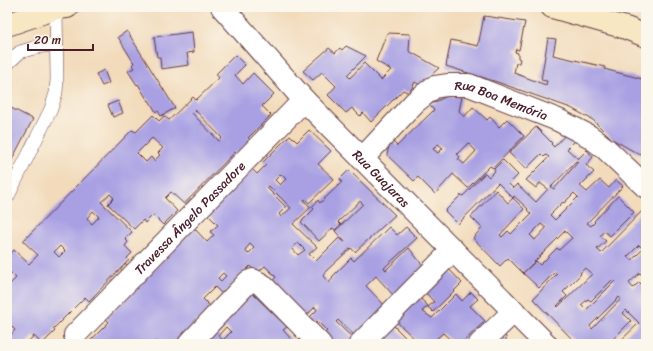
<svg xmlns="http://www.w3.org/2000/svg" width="653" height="351" viewBox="0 0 653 351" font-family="Sriracha,sans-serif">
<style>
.building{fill:#a9a0e3;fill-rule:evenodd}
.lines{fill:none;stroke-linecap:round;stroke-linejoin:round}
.lane-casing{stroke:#633b40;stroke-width:14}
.street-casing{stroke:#633b40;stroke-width:24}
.secondary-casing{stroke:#633b40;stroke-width:24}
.lane{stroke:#fff;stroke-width:13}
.street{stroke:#fff;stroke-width:22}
.secondary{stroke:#f7e8c3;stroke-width:22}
.labels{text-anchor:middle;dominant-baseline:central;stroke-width:3;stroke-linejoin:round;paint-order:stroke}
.street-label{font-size:13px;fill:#4a1f2b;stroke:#fbf7ec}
</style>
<rect width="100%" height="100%" fill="#fbf7ec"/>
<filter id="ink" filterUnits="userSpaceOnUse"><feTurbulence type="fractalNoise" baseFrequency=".025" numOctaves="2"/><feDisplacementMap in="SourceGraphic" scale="8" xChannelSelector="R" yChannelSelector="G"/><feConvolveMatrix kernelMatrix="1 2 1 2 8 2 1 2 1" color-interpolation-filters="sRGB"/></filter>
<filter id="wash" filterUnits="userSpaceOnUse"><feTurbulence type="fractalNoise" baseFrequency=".012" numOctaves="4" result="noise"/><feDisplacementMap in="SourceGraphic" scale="16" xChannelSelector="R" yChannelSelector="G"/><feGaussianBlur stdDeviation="0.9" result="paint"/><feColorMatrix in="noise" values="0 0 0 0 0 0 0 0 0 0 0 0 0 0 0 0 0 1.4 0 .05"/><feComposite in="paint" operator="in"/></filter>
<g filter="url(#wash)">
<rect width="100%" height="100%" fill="#f2daba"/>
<g id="blocks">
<g class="building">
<path d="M484,16L525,22L519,50L516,49L515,52L518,53V58L520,59L519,63H516L514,73L546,85L547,81L541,80L548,38L556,39L553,55L605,67L604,69L646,80V157L635,152L612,139L593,120L571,108L497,82L446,66L451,40L478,46Z"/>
<path d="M127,31L175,108L161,116L158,111L156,112L149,100L148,101L138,84L137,85L128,71L134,68L132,65L134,63L118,37Z"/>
<path d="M192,32L194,52L187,53L189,65L161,69L160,57H157L154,37Z"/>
<path d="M387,33L410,34L409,51L439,68L420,85L415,82L409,93L403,90L371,122L363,113L360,116L352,108L346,113L328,95L336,86L322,72L313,80L303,71L329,48L335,53L340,48L342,50L346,46L366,56L347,75L350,78L364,63L381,80L391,70L376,61Z"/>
<path d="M235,55L245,65L235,75L243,84L253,73L274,94L262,106L271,115L248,138L251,141L238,154L235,152L184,204L171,192L165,198L177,211L163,225L153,215L145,223L143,220L134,229L108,204L114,198L110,194L101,202L132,232L125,239L128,242L125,246L132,253L127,258L129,260L89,301L85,297L53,329L55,331L42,344L34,336L25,344H8L7,339L15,330L7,322V287L16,278L7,269V257L14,250L29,264L38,255L23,241L132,130L136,132L153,115L159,121L164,116L169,120L193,97L196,100L219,78L216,74ZM195,110L222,138L219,141L192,113ZM152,138L163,148L158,153L160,155L154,161L151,157L146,162L137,153ZM93,211L99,217L92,224L87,218ZM60,246L65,251L59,257L54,252Z"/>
<path d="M104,70L109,83L102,86L96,74Z"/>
<path d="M447,96L462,97L459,111L464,117L473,107L487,120L490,117L499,127L507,119L524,136L493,168L490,166L468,188L453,174L435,194L418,177L414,181L387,155L389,146L393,142L397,146L434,110L429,105ZM468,143L476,151L464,164L458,159L460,157L457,154ZM438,144L443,148L438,153L433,149Z"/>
<path d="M118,101L123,113L113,117L108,105Z"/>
<path d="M7,106L33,119L7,169Z"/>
<path d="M536,127L552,143L551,144L554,147L568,132L576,140L567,149L578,159L587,150L593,157L586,165L594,172L580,186L587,192L600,180L609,188L616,180L623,186L587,223L591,226L595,222L594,221L618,196L634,212L610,236L604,231L600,236L606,241L597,249L601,253L645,208L646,209V275L644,277L640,273L629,283L633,288L639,282L641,284L646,279V338L640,344H617L639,323L626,310L623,313L631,321L608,344H577L533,299L557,274L555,272L539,288L523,273L536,261L540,265L557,248L559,250L572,238L565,231L523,273L508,258L500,266L473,238L482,228L471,217L496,190L508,203L513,198L524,209L500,235L502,237L508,231L511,234L531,214L527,210L528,209L514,196L513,198L498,183L458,224L445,211L461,195L463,196L485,173L489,177L495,171L494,169L503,160L518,175L509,184L513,188L517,184L536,202L548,189L540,183L536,188L526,180L549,157L546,155L544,157L541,154L526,169L509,153ZM576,161L578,162L554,189L551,187ZM574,193L578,197L555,220L550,215L563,202L564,203ZM541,224L546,228L535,240L530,235ZM639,245L643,249L632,260L627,257ZM585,268L592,274L558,307L557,306L567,296L563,292L581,274L580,273ZM613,279L615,281L586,310L581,305L588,299L591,301ZM619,297L621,299L592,329L590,326Z"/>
<path d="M309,130L331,151L318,164L334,179L309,203L305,199L304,201L311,207L293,224L317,247L309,254L316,261L339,238L345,242L335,231L363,204L360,201L338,222L341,225L335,230L333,228L319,241L301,222L314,209L312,207L318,200L320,203L342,182L340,179L349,170L395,215L355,252L351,248L326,271L323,276L329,283L333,278L332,277L351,258L354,261L389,227L397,235L406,227L417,238L384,268L386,270L409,248L424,267L394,296L376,276L366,286L389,310L358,339L338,320L336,322L356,341L353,344H329L321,336L327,331L317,321L312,327L306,321L317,310L315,307L303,319L269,285L276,277L265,266L257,273L250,266L223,295L215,287L203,299L211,307L176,344H159L156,341L154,344H87L109,322L106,319L194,228L207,242L214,235L210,232L218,225L208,215L252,169L257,174L266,165L263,162L290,135L297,142ZM281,174L286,179L280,185L275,180ZM269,186L291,208L281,217L279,214L286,207L267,188ZM298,243L305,250L298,255L292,248ZM250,244L254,248L248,254L245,250ZM223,273L226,276L221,281L218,278Z"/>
<path d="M448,268L462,283L433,312L428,307L434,302L426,293Z"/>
<path d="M250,291L287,327L283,330L291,339L287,343L288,344H249L247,342L246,344H194ZM226,327L231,332L223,340L218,336Z"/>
<path d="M471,292L478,299L470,306L485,321L461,344H455L443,333L436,339L441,344H420L395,320L419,297L428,306L422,311L432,318L456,294L462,301Z"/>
<path d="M392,324L410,342L409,344H372Z"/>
<path d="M502,333L506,337V341L503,344H490Z"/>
</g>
</g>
</g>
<g filter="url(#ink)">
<use href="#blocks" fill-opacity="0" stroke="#633b40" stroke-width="1"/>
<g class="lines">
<defs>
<g id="lane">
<path d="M7,64L20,52L37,47L56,44"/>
<path d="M7,198L51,109L56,93L57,79L56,8"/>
</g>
<g id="street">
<path id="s1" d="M222,7L304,100L546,344"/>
<path id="s2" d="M362,159L415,102L434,87L447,85H469L558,120L589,136L606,149L646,187"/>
<path id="s3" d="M75,335L304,100"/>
<path d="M189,344L248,282L253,280L261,284L320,344"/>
<path d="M360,344L453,250"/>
<path d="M480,344L514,311"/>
</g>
<g id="secondary">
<path d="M552,7L626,28L646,36"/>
<path d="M7,25L56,8L67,7"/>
</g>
</defs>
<use href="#lane" class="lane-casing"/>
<use href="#street" class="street-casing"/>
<use href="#secondary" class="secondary-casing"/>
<use href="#lane" class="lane"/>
<use href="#street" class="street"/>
<use href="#secondary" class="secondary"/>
</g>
</g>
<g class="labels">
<g class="street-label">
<text stroke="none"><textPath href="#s2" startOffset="172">Rua Boa Memória</textPath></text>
<text stroke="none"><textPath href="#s1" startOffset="234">Rua Guajaras</textPath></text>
<text stroke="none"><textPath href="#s3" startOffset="164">Travessa Ângelo Passadore</textPath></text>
</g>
</g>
<rect width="653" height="351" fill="none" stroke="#fbf7ec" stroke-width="24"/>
<path d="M28 44v6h65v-6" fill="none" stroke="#4a1f2b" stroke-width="2"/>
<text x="34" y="44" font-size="12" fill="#4a1f2b" stroke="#fbf7ec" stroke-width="3" paint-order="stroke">20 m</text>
</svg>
